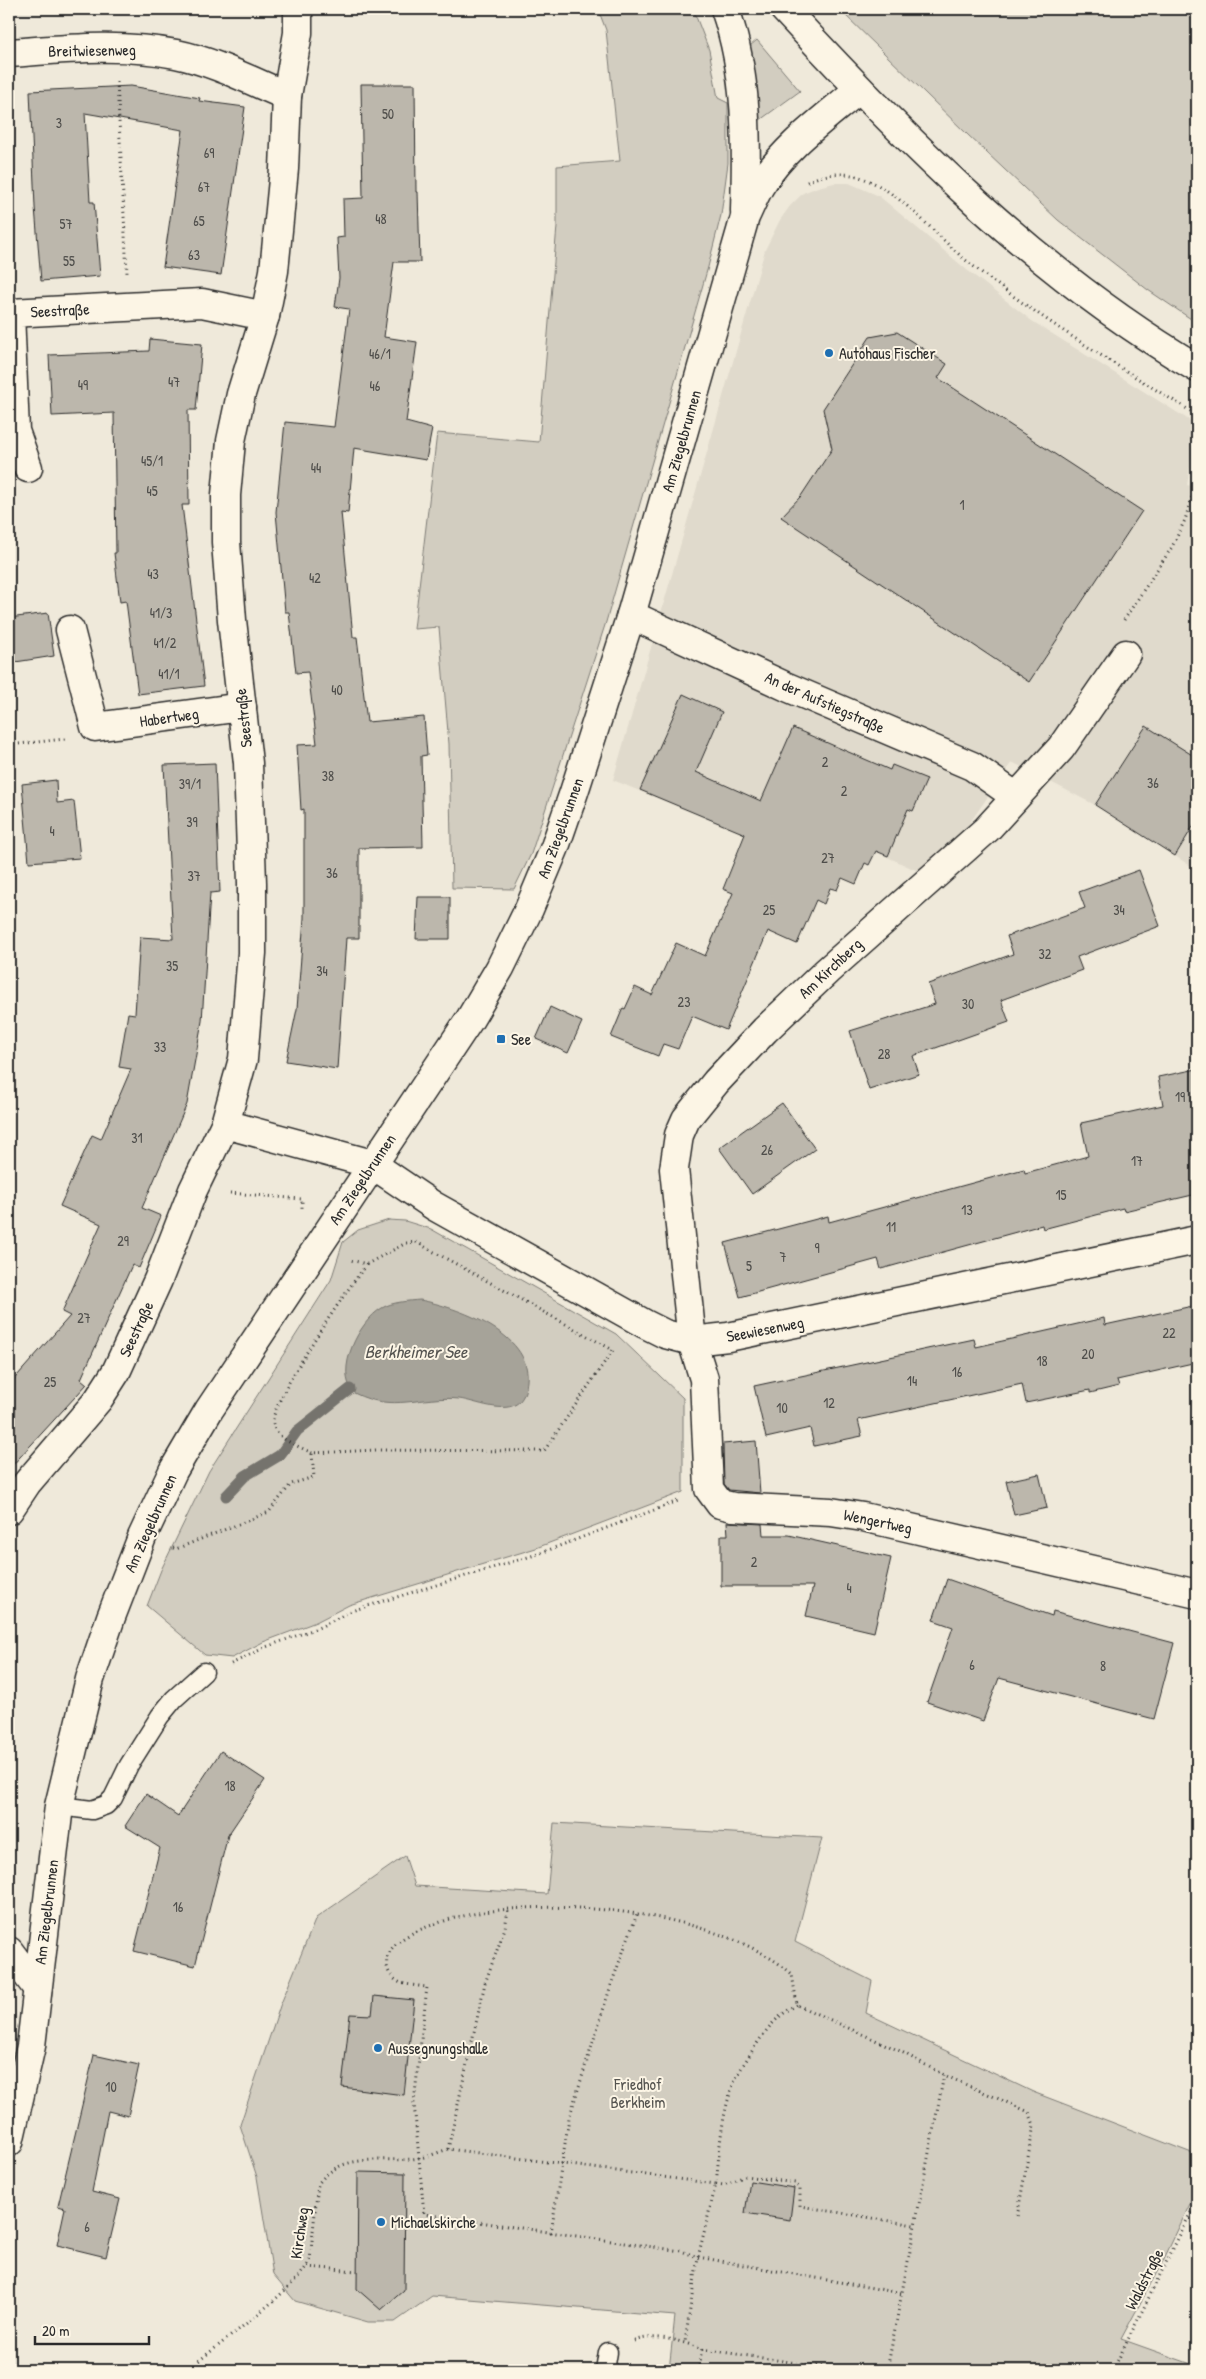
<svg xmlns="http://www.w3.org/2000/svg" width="1206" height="2379" viewBox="0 0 1206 2379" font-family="'Patrick Hand',sans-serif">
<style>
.built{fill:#e0dacc}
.green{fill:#d2cdc0;stroke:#7e7c76}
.water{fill:#a6a399;stroke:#75736d}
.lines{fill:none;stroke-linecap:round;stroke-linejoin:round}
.stream{stroke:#75736d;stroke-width:11}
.building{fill:#bcb7ac;stroke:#2b2b2b}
.service-casing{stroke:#2b2b2b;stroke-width:21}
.minor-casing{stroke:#2b2b2b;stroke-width:31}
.tertiary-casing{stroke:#2b2b2b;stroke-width:31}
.secondary-casing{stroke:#2b2b2b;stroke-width:31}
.path{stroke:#2b2b2b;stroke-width:3;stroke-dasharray:1 4;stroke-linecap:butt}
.service{stroke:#fcf5e5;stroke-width:18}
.minor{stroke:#fcf5e5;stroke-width:28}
.tertiary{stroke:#fcf5e5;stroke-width:28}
.secondary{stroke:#fcf5e5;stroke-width:28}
.poi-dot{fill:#1f6fb2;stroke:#fcf5e5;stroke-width:2}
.labels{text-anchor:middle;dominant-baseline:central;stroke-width:4;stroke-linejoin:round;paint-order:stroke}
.number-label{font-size:14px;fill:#4f4e4b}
.street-label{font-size:16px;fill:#2b2b2b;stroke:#fcf5e5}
.poi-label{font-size:16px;fill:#2b2b2b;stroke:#fcf5e5;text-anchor:start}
.park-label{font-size:16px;fill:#555450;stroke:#fcf5e5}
.water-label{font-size:18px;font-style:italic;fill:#565552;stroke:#fcf5e5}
</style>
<rect width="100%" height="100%" fill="#efe9da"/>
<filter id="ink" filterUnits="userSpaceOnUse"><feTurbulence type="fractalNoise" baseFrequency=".02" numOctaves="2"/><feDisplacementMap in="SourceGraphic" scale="10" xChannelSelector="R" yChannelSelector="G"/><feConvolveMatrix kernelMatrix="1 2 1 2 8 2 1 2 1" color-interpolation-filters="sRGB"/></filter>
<g filter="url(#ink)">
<path class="built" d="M834,183H849L879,196L967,270L1032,321L1197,425L1187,485L1197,487V870L1095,805L1012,762L964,831L918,871L793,814L778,848L613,780L765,250L780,220L790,206L803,193L818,187Z"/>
<g class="green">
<path d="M598,9H693L709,50L718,98L728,103V163L721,215L708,267L606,622L531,854L514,889L452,888L449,744L439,627L414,629L437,433L539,442L557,226V166L620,161L606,30Z"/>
<path d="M839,9H1197V323L1148,290L1058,220L968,135Z"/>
<path d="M757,40L800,91L760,120L750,46Z"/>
<path d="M389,1220L405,1221L431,1229L616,1334L683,1398V1492L536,1548L349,1605L316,1622L263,1642L232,1658L205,1655L147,1606L161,1570L209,1471L331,1280L343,1242L358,1230Z"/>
<path d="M554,1823L822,1838L795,1942L872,1981L866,2013L1033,2092L1197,2155V2189L1163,2261L1121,2339L1194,2365L1192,2370H669L675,2316L432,2296L395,2322H368L295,2301L273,2275L257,2177L240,2125L280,2006L316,1918L405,1856L415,1886L547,1894Z"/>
</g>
<path class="water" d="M420,1300C456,1307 532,1333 527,1381C526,1388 525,1396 519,1402C505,1415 475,1401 459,1399C420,1395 394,1413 354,1393C334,1371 359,1321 382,1308C392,1302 408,1301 420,1300Z"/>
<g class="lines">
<path class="stream" d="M226,1496L245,1476L280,1455L297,1431L350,1389"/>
</g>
<g class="building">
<path d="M361,84H415L416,192H418L420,262H394L384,337L417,342L406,422L432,429L426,460L354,448L348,513L341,512L353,637H357L367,722L424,717L427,755L421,756L423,847L359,848V938H346L337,1069L286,1061L297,1009L304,918V809L301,810L297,745L317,744L308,672L296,673L289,612H285L276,512L285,422L334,427L349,309L335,307L339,278L337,238L344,237L343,199L363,198Z"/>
<path d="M131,86L200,98L199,101L245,107L221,275L163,267L183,130L85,113L90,202H94L100,276L41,281L35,207L30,91Z"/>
<path d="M897,332L947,364L938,378L1142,511L1029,682L781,517L801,496L832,449L823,409L870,337Z"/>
<path d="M150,339L202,344L196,410H188L189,505H182L204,686L138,694L126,601L120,602L114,553H116L114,413L52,416L49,355L149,351Z"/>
<path d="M48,613L54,656L9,663V618Z"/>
<path d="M683,694L722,712L696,772L761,801L793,728L890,770L892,765L927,779L913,811L908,809L888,856L876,851L869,865L865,863L856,884L842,878L837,890L830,888L824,904L816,900L797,944L768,931L726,1030L692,1016L678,1049L663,1044L658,1056L611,1037L623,1008L625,1009L635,987L652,995L676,943L705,956L733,893L723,889L745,834L640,790Z"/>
<path d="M1146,726L1197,758V820L1175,856L1095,805Z"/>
<path d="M215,763L220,892L210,893L202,1021L187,1104L142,1208L161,1216L139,1268L132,1265L81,1379L87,1384L9,1469V1385L70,1316L62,1312L101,1224L60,1206L92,1135L101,1139L131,1069L119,1067L128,1013L135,1014L140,937L173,939L164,765Z"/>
<path d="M56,780L57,803L74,801L80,858L29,862L22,784Z"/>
<path d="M1139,870L1160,926L1077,957L1082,970L1001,1000L1009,1022L913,1056L919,1074L869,1090L850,1031L935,1004L928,984L1013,954L1007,936L1085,908L1079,892Z"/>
<path d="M418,897H450V939H416Z"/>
<path d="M550,1007L582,1022L568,1053L536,1039Z"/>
<path d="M1197,1069V1194L1124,1211L1123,1208L1043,1229L1042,1225L881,1269L878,1259L740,1297L725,1243L828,1216L829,1222L1024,1169L1025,1173L1088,1156L1081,1123L1163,1105L1158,1077Z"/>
<path d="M782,1103L815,1149L752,1194L719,1148Z"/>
<path d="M1197,1305V1362L1117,1380L1119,1386L1090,1393V1390L1026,1403L1022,1384L858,1420L862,1436L814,1446L810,1428L766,1438L754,1386L974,1339L976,1347L1104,1318L1105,1325Z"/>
<path d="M756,1441L760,1493L729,1490L724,1484L723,1444Z"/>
<path d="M1039,1474L1047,1508L1014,1515L1006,1481Z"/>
<path d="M727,1522L762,1524L763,1535H789L891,1558L874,1632L806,1616L813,1586H721V1535H728Z"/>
<path d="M947,1579L1052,1616L1053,1611L1174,1643L1154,1719L999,1678L983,1721L927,1702L953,1627L933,1620Z"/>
<path d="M221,1751L265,1780L228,1835L195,1966L134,1951L160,1848L125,1826L146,1794L178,1816Z"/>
<path d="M374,1996L414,2000L404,2095L342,2087L350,2014L372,2015Z"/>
<path d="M94,2055L139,2065L128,2116L108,2111L92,2192L120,2199L106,2257L57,2245L65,2208L58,2206Z"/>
<path d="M358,2172L405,2173L404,2290L381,2310L357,2289Z"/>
<path d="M750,2181L794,2188L790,2220L745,2213Z"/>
</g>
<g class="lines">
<defs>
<g id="service">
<path d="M59,1806L92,1810L106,1805L113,1798L129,1765L160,1716L174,1699L204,1672"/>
<path d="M605,2370L608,2352"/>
</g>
<g id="minor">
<path d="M9,53C65,49 121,43 176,54C215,62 251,81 287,96"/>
<path d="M28,468L15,431L10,313L202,303L265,316"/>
<path d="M631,615L787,687L972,766L1015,796"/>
<path d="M70,630L95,727L242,707"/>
<path d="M1126,654L1061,748L987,829L827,971L765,1030L716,1082L686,1119L679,1135L674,1169L692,1341L704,1379L709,1489L720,1504L733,1507L831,1512L863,1517L1197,1594"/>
<path d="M225,1124L372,1164L434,1206L645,1324L665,1334L692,1341L728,1337L1197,1240"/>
<path d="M9,1510L27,1483L98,1400L116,1372L158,1280L193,1190L225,1124L243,1059L252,953V883L248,763L232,620L226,542V495L231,441L241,394L265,316L274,271L284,169L287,96L298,33V9"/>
<path d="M9,1951L37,1988"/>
</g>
<g id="tertiary">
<path d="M725,9C748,75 747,142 745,211"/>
<path d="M9,2142L31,2046L59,1806L90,1679L111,1617L142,1537L173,1471L209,1410L470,1019L500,968L529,909L555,847L574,792L631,615L745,217C750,207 754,196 760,186C784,147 824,119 859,89"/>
</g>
<path id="secondary" d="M784,9C908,143 1039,275 1197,368"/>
</defs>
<use href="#service" class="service-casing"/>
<use href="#minor" class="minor-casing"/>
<use href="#tertiary" class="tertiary-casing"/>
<use href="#secondary" class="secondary-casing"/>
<g class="path">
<path d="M117,82L127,273"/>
<path d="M807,182C824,173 846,171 865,179C903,194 936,236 968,262C1040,319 1119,367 1197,415"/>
<path d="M1124,620L1172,547L1185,520L1197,480"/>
<path d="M9,745L65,739"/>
<path d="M230,1193L302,1199V1208"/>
<path d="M312,1453C299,1446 277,1440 273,1424C268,1404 350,1285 367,1264"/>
<path d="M173,1548L176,1549L269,1512L291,1484L314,1477L312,1453L376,1450L544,1451L613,1350L416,1242L406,1243L367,1264L350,1260"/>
<path d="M231,1664L266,1647L320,1627L351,1611L538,1554L678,1501"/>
<path d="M797,2005C777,2015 766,2030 754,2048C748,2058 741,2068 736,2078C721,2111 720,2148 716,2184L724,2185L745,2176L795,2183L800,2189V2206L914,2225"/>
<path d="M448,2149L485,1983L505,1928L508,1910"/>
<path d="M551,2233L569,2118L612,1982L637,1914"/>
<path d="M307,2267L357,2271"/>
<path d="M901,2293L698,2257L681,2251L424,2214L414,2103L427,1987C419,1986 409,1985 401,1983C394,1980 388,1974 387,1966C383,1942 420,1929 438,1923C530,1891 717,1908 792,1974L797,2005L900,2051L944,2075L1029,2112L1034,2125L1017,2217"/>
<path d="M634,2341C655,2333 682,2341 702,2349L844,2370"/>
<path d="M187,2370C214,2348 299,2287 310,2260L318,2184C343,2150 383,2164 419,2158C428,2157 439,2152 448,2149L716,2184L698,2257L685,2342"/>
<path d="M698,2370L702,2349"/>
<path d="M887,2370L944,2075"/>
<path d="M1113,2370L1197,2200"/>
</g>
<use href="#service" class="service"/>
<use href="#minor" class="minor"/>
<use href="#tertiary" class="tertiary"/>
<use href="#secondary" class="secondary"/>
</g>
</g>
<g class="poi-dot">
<circle cx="829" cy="353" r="5"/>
<rect x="496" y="1034" width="10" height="10" rx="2.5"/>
<circle cx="378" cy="2048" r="5"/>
<circle cx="381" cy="2222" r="5"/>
</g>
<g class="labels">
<g class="number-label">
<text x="388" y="113">50</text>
<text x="59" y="122">3</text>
<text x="209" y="152">69</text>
<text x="204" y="186">67</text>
<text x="381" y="218">48</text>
<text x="199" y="220">65</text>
<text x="66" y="223">57</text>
<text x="194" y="254">63</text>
<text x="69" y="260">55</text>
<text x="380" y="353">46/1</text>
<text x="174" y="381">47</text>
<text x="83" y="384">49</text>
<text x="375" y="385">46</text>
<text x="152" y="460">45/1</text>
<text x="316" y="467">44</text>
<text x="152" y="490">45</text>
<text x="962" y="504">1</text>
<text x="153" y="573">43</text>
<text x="315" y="577">42</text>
<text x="161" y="612">41/3</text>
<text x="165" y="642">41/2</text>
<text x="169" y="673">41/1</text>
<text x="337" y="689">40</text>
<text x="825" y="761">2</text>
<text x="328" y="775">38</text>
<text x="1153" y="782">36</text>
<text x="190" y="783">39/1</text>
<text x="844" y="790">2</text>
<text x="192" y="821">39</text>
<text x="52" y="830">4</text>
<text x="828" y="857">27</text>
<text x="332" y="872">36</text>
<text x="194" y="875">37</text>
<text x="769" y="909">25</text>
<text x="1119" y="909">34</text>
<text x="1045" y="953">32</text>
<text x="172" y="965">35</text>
<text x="322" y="970">34</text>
<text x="684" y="1001">23</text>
<text x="968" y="1003">30</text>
<text x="160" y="1046">33</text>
<text x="884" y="1053">28</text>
<text x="1180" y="1096">19</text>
<text x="137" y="1137">31</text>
<text x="767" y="1149">26</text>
<text x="1137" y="1160">17</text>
<text x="1061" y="1194">15</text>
<text x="967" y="1209">13</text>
<text x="891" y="1226">11</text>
<text x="123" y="1240">29</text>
<text x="817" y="1247">9</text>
<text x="783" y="1256">7</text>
<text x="749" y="1265">5</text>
<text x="84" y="1317">27</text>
<text x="1169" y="1332">22</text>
<text x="1088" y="1353">20</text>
<text x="1042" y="1360">18</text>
<text x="957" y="1371">16</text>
<text x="912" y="1380">14</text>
<text x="50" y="1381">25</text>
<text x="829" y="1402">12</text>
<text x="782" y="1407">10</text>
<text x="754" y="1561">2</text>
<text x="849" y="1587">4</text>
<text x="972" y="1664">6</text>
<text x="1103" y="1665">8</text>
<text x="230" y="1785">18</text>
<text x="178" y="1906">16</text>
<text x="111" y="2086">10</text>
<text x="87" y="2226">6</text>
</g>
<g class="street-label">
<text transform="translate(92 50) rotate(-1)">Breitwiesenweg</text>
<text transform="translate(60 310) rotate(-3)">Seestraße</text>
<text transform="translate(681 441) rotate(-74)">Am Ziegelbrunnen</text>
<text transform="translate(825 702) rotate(24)">An der Aufstiegstraße</text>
<text transform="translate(169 717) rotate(-8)">Habertweg</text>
<text transform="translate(243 718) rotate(-96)">Seestraße</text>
<text transform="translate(560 828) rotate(-70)">Am Ziegelbrunnen</text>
<text transform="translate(830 968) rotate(-43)">Am Kirchberg</text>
<text transform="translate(362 1179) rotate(-56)">Am Ziegelbrunnen</text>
<text transform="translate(136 1329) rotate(-65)">Seestraße</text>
<text transform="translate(765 1329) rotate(-11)">Seewiesenweg</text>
<text transform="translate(878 1521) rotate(12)">Wengertweg</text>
<text transform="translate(150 1523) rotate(-66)">Am Ziegelbrunnen</text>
<text transform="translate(46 1912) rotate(-83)">Am Ziegelbrunnen</text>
<text transform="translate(299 2233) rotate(-82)">Kirchweg</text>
<text transform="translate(1144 2279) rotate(-63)">Waldstraße</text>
</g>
<g class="poi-label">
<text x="839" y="353">Autohaus Fischer</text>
<text x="511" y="1039">See</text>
<text x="388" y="2048">Aussegnungshalle</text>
<text x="391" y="2222">Michaelskirche</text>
</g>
<g class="park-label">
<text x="638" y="2084">Friedhof<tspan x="638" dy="18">Berkheim</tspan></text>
</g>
<g class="water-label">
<text x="416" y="1351">Berkheimer See</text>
</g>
</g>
<rect width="1206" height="2379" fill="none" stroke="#fcf5e5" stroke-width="30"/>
<rect x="15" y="15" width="1176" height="2349" fill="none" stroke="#2b2b2b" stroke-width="2" filter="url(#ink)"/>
<path d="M35 2336v8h114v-8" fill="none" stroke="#2b2b2b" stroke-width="2.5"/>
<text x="42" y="2336" font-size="15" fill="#2b2b2b" stroke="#fcf5e5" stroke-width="4" paint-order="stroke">20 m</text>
</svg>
